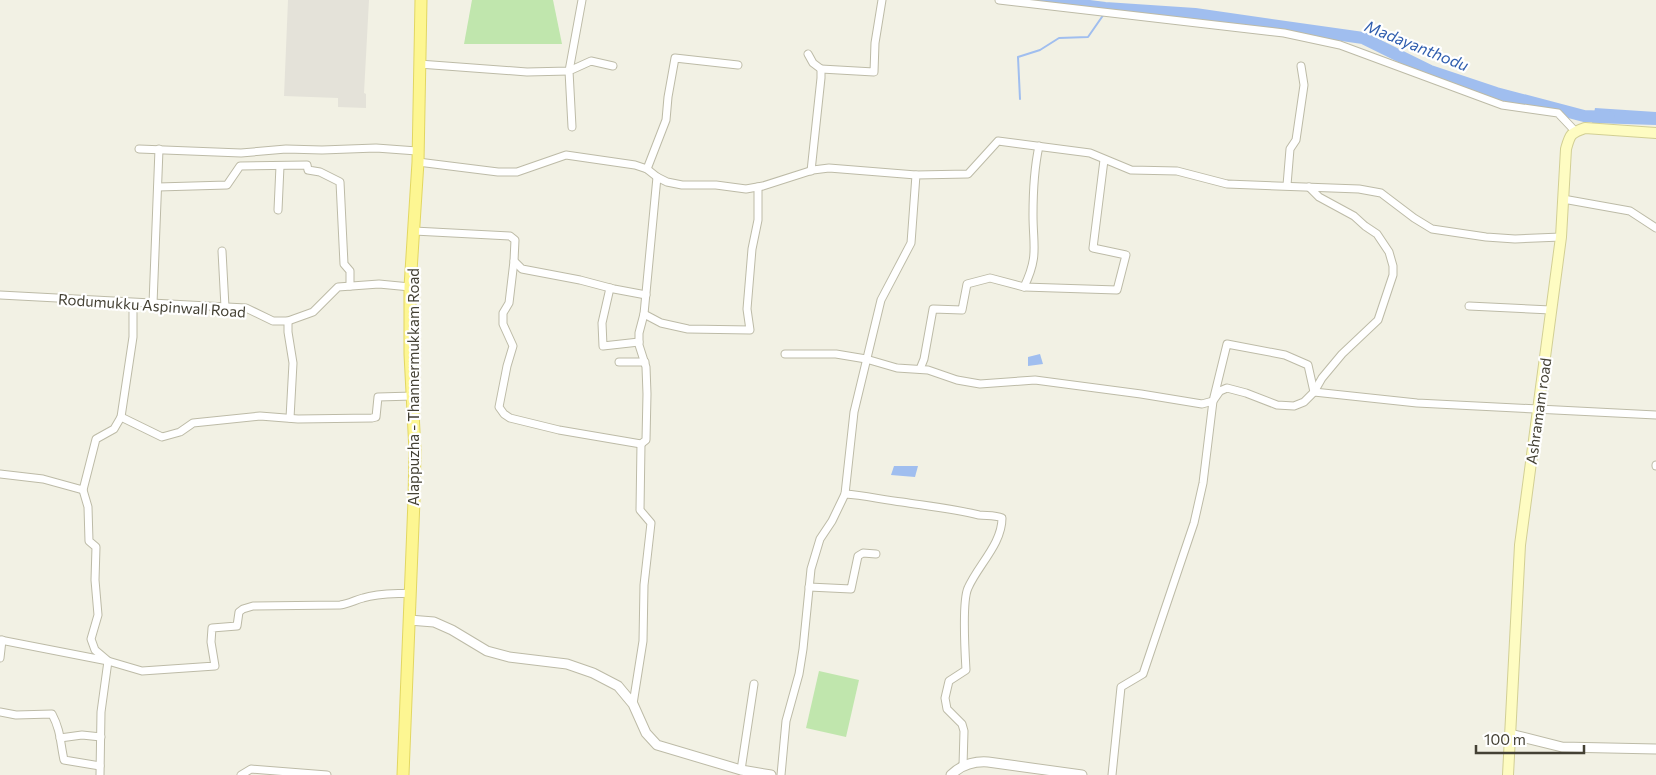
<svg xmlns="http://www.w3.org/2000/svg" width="1656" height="775" viewBox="0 0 1656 775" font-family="Commissioner,sans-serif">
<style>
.industrial{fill:#e4e2d9}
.green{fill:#c0e6ad}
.water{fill:#a0beef}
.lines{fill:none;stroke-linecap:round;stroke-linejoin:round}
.stream{stroke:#a0beef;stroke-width:2}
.river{stroke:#a0beef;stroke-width:12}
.minor-casing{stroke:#bdbba7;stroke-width:9}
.tertiary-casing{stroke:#bdbba7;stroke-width:11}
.secondary-casing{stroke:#d2cf94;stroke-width:12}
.primary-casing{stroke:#e2d762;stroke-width:13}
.minor{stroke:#fff;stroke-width:7}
.tertiary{stroke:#fff;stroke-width:9}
.secondary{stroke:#fefcc2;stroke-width:10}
.primary{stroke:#fdf692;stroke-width:11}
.labels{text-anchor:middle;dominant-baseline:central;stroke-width:4.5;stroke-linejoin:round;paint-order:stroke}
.street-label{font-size:15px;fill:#444134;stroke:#fff}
.water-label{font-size:16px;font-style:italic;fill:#2f5dae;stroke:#fff}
</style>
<rect width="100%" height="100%" fill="#f2f1e4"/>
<path class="industrial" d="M288,0H369L364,93L366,94V108L338,107V98L284,96Z"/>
<g class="green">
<path d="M472,0H553L562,44H464Z"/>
<path d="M819,671L859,680L846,737L806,728Z"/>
</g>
<g class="water">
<path d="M1595,108L1656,112V125L1592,123Z"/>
<path d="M1040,354L1043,364L1028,366V357Z"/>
<path d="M894,466H918L915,477L891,475Z"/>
</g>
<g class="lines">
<path class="stream" d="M1020,99L1018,57L1040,50L1059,38L1088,37L1104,14"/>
<path class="river" d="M1043,0L1105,8L1195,14L1363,38L1430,71L1496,93L1584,116L1609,117"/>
<defs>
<g id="minor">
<path d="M999,0L1284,33L1340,45L1502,105L1558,113L1575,131"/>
<path d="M808,54L813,63L821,69V78L811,171"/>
<path d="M419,64L527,72L569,71L582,0"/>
<path d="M821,69L874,72L875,43L882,0"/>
<path d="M572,127L569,71L591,61L613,66"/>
<path d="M139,149L241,153L286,149L322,150L376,148L417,151"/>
<path d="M418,162L498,172H517L566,155L635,165L647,169L657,177L667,182L682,185H716L746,189L763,186L813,170L829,168L916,175"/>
<path d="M647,169L666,120L668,97L675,58L738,65"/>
<path d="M1287,185L1290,149L1296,140L1304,85L1301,66"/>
<path d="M158,187L227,185L240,166L307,165L308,170L320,172L340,182L344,264L350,271V286"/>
<path d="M1563,199L1630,211L1656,228"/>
<path d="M278,210L280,166"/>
<path d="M414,231L510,236L515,240L514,261L522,269L580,280L614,289L646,295"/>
<path d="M222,251L225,307"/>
<path d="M514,261L509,303L503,313V324L513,346L507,366L499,407L504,414L510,418L559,430L641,444L646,440L647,394L646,367L639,345V333L644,314L657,177"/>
<path d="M1024,287C1039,256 1033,246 1033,215C1033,192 1034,169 1039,146"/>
<path d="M610,288L602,323L603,346L639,342"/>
<path d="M0,295L246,308L273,321H288L313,312L338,287L379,284L410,287"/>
<path d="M153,304L159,149"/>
<path d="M1469,306L1551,310"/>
<path d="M644,314L661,323L688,329L750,330L747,309L752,249L758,220V187"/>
<path d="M288,321V332L293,363L290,418"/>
<path d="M785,354H836L866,359L897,368L928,370L957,380L980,384L1035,380L1141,394L1202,404L1213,401L1220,391L1227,388L1246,393L1277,405L1294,406L1304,402L1314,392L1322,378L1342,354L1378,320L1393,275V266L1389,252L1377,234L1365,226L1354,216L1319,197L1309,187"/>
<path d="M619,362H645"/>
<path d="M920,369L924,359L933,309L962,310L967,284L990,278L1024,287L1117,290L1126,255L1093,248L1104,160"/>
<path d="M121,417L162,437L180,432L193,423L260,416L298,419L372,418L376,417L378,397L413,396"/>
<path d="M1656,465V466"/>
<path d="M0,474L43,479L83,490L96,439L114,429L121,417L133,337V303"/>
<path d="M83,490L88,507L89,541L96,547L95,580L98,615L91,639L95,650L108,661L101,712L100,775"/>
<path d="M845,494C864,495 883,500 902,502C928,506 954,509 979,515C987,516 995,515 1002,518C1002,544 978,565 968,588C962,601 965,653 966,670L949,681L945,698L947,709L962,724L964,731L963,766"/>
<path d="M809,587L851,589L858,556L863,553L876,554"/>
<path d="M0,640L108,661L142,671L215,666L211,642L212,628L237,626L239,612L243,609L253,606L340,605C349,604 355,600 363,598C378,593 395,594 410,593"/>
<path d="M0,658L2,640"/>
<path d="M633,704L643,641L644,585L651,523L640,510L641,444"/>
<path d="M0,712L16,715L52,714C61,731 60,742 64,760L100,766"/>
<path d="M60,738L82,735L101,737"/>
<path d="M741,770L754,684"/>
<path d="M241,775L251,769L327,775"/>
<path d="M781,775L786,721L799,674L803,649L811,569L820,539L832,521L845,494L854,412L881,300L911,243L916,175L968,174L998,141L1090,153L1131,170L1177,171L1227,184L1359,189L1381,193L1414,218L1432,229L1486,237L1515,239L1561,237"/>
<path d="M1112,775L1121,687L1143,674L1194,523L1203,483L1213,401L1227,344L1285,355L1308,365L1314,392L1417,403L1656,415"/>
</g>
<g id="tertiary">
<path d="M409,620L434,622L452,630L487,651L509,657L567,664L593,673L618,686L633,704L646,733L657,745L741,770L771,775"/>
<path d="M1510,734L1562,747L1656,749"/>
<path d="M951,775C961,765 973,761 988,762L1082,775"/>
</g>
<path id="secondary" d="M1508,775L1520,545L1561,237L1566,149C1570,135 1570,133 1585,128L1656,133"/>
<path id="primary" d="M403,775L414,500L415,451L410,354V287L418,162L421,0"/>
</defs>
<use href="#minor" class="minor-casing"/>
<use href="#tertiary" class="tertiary-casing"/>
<use href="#secondary" class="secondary-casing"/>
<use href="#primary" class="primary-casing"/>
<use href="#minor" class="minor"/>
<use href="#tertiary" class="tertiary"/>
<use href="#secondary" class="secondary"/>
<use href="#primary" class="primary"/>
</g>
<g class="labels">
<g class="street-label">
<text transform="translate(152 305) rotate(4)">Rodumukku Aspinwall Road</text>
<text transform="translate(413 387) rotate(-90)">Alappuzha - Thannermukkam Road</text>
<text transform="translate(1538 411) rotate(-82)">Ashramam road</text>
</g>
<g class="water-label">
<text transform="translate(1417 45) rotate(22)">Madayanthodu</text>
</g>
</g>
<path d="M1476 745v8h108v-8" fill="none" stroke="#444134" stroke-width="2.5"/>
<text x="1484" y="745" font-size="15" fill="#444134" stroke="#ffffff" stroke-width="4" paint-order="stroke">100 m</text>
</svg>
